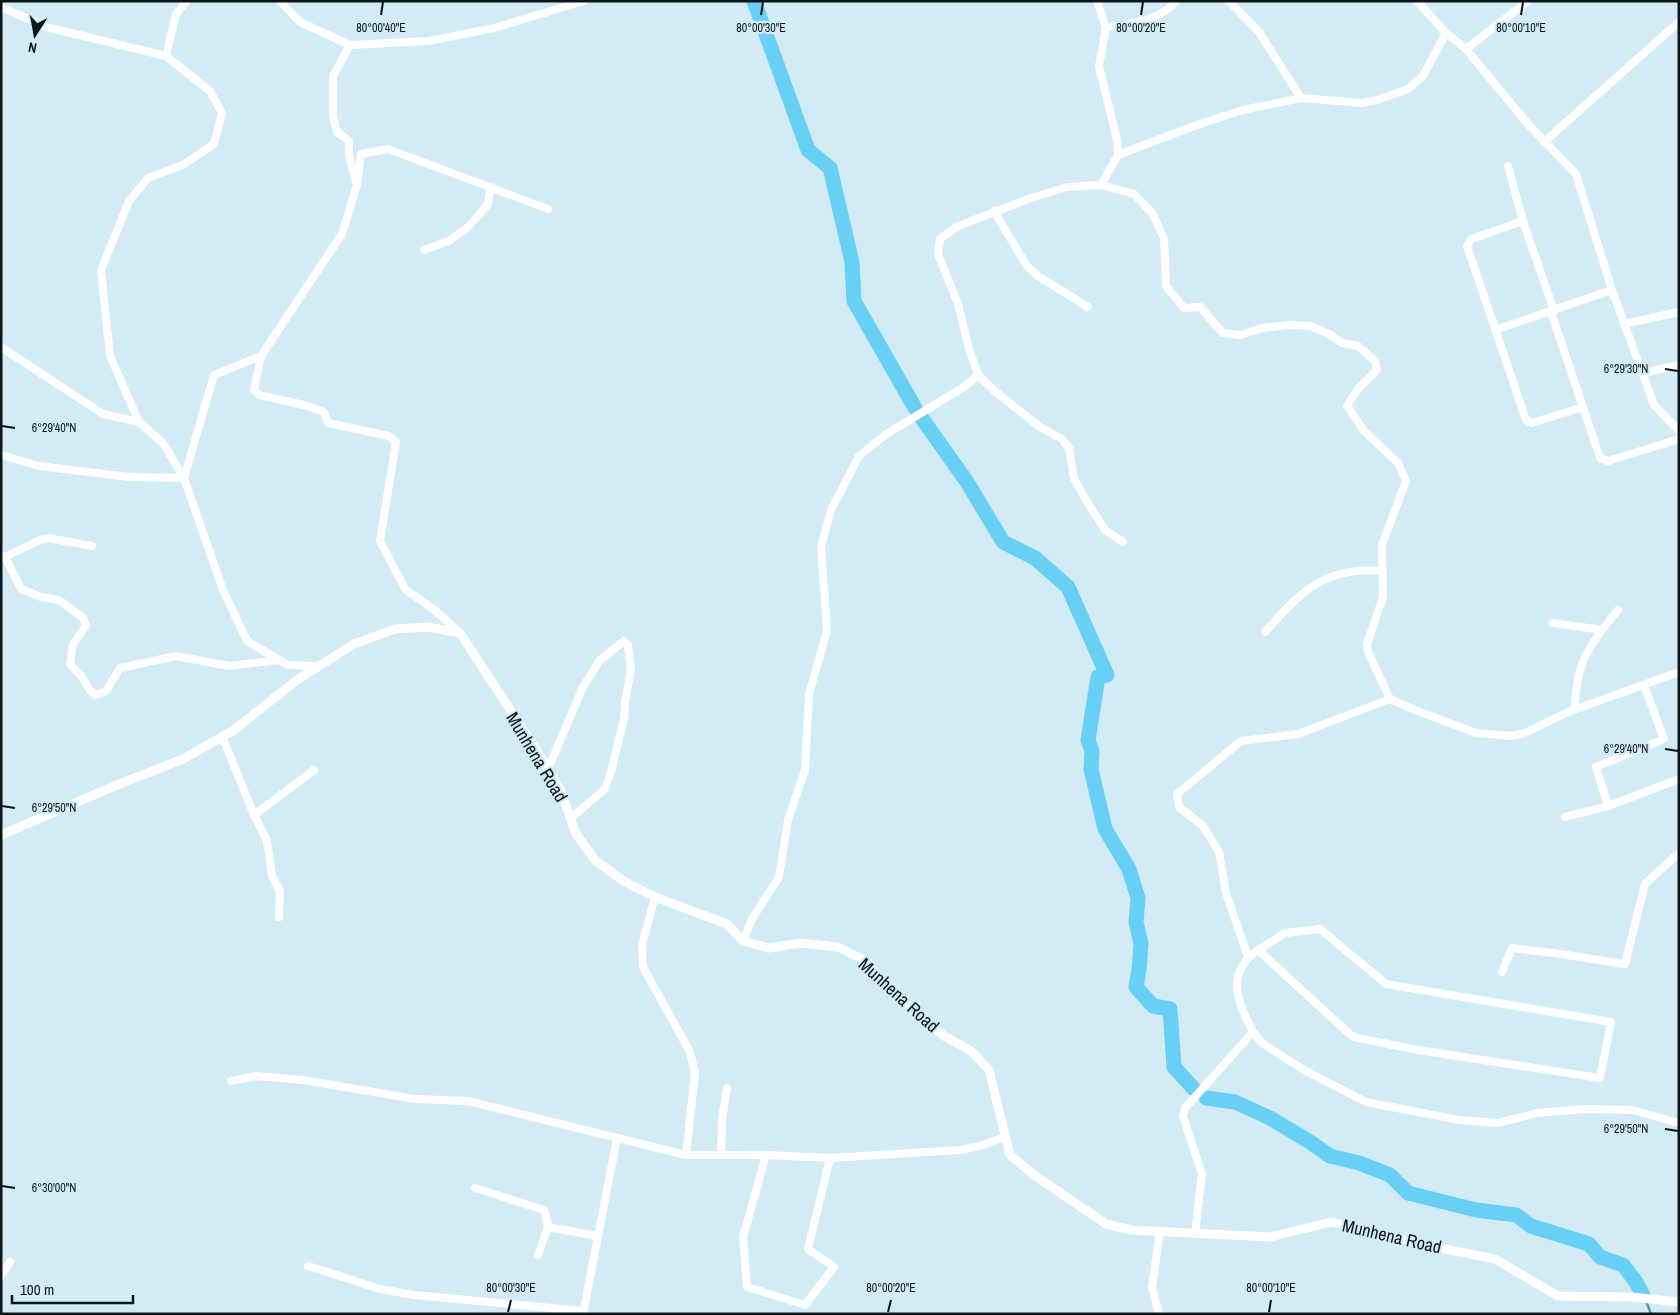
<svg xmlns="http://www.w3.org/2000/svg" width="1680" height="1315" viewBox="0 0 1680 1315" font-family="'Archivo Narrow',sans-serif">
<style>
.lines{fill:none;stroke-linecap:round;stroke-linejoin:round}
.stream{stroke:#4d98b3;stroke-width:2.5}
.river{stroke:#69d0f5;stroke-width:15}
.minor{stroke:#fff;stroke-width:8}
.tertiary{stroke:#fff;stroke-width:9}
.ticks{fill:none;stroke:#0c1518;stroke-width:2}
.labels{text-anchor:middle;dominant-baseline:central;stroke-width:4.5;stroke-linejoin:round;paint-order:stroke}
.street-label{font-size:18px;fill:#0c1518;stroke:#d2ebf5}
.ticks-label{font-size:12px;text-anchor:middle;fill:#0c1518;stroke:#d2ebf5;stroke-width:4.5;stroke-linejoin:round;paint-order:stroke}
</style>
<rect width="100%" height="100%" fill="#d2ebf5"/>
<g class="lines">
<path class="stream" d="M1646,1301L1651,1314"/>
<g class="river">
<path d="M754,1L808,150L830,168L852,262L854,301L915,408"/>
<path d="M921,417L967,482L1003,542L1035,558L1068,587L1107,675L1098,677L1088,740L1092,751L1091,769L1105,829L1129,869L1138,898L1136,922L1141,944L1139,970L1136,987L1153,1006L1170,1009L1174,1067L1194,1089"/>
<path d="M1206,1098L1235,1102L1270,1118L1310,1142L1330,1156L1359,1163L1390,1175L1408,1193L1476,1210L1516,1215L1531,1226L1589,1244L1600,1257L1623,1265L1636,1282L1643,1295"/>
</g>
<g class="minor">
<path d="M280,1L300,22L350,45L429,41L494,28L584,1"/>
<path d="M1097,1L1106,28L1099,66L1117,140L1118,155"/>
<path d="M1229,1L1259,32L1301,98"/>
<path d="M1417,1L1446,33L1466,49L1527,123L1576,174L1612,290L1654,405L1679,431"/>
<path d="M1,7L46,27L166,56L210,91L222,113L214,144L183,165L148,178L129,201L101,270L110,356L139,422L163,443L184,478L223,590L247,641L288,665L319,666"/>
<path d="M1106,28C1131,23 1159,22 1176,1"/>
<path d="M350,45L333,76V116L337,132L349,141V155L356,182"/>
<path d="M1466,49L1528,1"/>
<path d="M166,56L176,14L187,1"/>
<path d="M1544,142L1679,22"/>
<path d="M1508,166L1523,221L1554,311"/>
<path d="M1101,185L1134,194L1153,214L1164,239L1166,286L1184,308L1200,307L1223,333L1241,335L1262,328L1289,325L1311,326L1329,334L1342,343L1358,346L1375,361L1377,370L1358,389L1347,406L1364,431L1398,463L1406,481L1382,545L1383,597L1367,644L1368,652L1390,699"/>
<path d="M994,211L1027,266L1038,276L1088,307"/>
<path d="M1523,221L1471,239L1467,246L1526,420L1532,423L1583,407"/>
<path d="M424,250L449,241L469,226L488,204L491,187"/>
<path d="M1551,312L1600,458L1608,461L1679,439"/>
<path d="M1624,324L1679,312"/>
<path d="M1495,330L1612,290"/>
<path d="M1,347L103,414L139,422"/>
<path d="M261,356L254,390L259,395L308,406L324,412L328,423L389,436L396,442L380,541L405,589L436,611L460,633"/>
<path d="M1642,373L1679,365"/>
<path d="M978,375L997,393L1040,427L1062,439L1069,448L1074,478L1084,497L1105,530L1123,542"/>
<path d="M1,455L39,466L129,477L184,478L214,375L261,356L342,234L357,185L361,154L388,149L548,209"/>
<path d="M1,556L5,557L21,589L41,597L59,600L83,618L86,626L73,644L70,664L82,677L89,689L95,695L106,691L120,668L176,656L229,666L279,660"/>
<path d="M5,557L40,540L48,538L92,546"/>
<path d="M1553,623L1602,630"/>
<path d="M1265,632C1301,592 1324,566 1382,571"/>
<path d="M1575,710C1575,662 1590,645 1618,610"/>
<path d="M222,736L254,815L267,841L272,876L280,891L279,917"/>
<path d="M548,769L583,687L600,660L624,641L628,645L631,670L625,702L624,719L611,771L605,789L571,818"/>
<path d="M1608,806L1596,767L1664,739L1644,685"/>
<path d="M254,815L314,770"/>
<path d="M1565,817L1608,806L1679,779"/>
<path d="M655,897L642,945L643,967L690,1052L695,1073L686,1155"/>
<path d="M743,941L752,919L779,877L788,820L805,770L809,694L827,631L821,547L831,510L859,456L885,435L967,385L978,375L969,349L958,304L938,254L940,239L956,227L1028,199L1067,187L1101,185L1118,155L1194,126L1243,110L1301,98L1362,103L1377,100L1408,89L1423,76L1446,33"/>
<path d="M1248,957L1226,893L1219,852L1203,826L1179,807L1177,794L1241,741L1298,734L1390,699L1415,710L1476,733L1512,736L1525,733L1568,712L1679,672"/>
<path d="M1502,972L1512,948L1553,953L1625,964L1645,884L1679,853"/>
<path d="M1253,1032L1262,1043L1304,1070L1366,1102L1459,1120L1498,1123L1537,1113L1586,1109L1632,1110L1679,1123"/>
<path d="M231,1081L256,1076L303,1080L415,1099L468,1101L686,1155H766L830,1158L960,1150L980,1146L1005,1137"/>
<path d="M721,1155L722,1119L727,1088"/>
<path d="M766,1155L743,1237L747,1287L805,1305L834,1267L808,1249L830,1158"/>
<path d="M475,1188L544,1210L548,1227"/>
<path d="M1195,1233L1202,1174L1183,1116L1185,1108L1253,1032C1238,1002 1224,974 1258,950L1353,1037L1418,1050L1600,1078L1611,1022L1386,984L1320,929L1285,933L1258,950"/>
<path d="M538,1255L548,1227L598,1236"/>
<path d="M308,1266L380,1289L414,1295L583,1311"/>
<path d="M1,1276L10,1262"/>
<path d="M583,1314L617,1138"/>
<path d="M1159,1314L1152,1287L1160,1231"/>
</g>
<path class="tertiary" d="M1,835L112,787L183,759L234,730L297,680L354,644L395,629L428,627L460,633L541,757L561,791L576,834L596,861L625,882L655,897L727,924L743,941L769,948L800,943L838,947L864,960L918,1016L944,1036L971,1051L989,1070L1010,1155L1034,1175L1106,1224L1131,1230L1270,1237L1332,1222L1430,1246L1495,1259L1558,1296L1631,1297L1679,1302"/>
</g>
<path class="ticks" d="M381,15L383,2M761,15L763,2M1141,15L1143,2M1521,15L1523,2M1665,369L1678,371M2,426L15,428M1665,749L1678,751M2,806L15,808M1665,1129L1678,1131M2,1186L15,1188M508,1312L511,1300M888,1312L891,1300M1269,1312L1271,1300"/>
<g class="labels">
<g class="street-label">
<text transform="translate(537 757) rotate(59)">Munhena Road</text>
<text transform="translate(899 995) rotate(42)">Munhena Road</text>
<text transform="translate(1392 1236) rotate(13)">Munhena Road</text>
</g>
</g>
<g class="ticks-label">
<text x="381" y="32">80°00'40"E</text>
<text x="761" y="32">80°00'30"E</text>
<text x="1141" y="32">80°00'20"E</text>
<text x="1521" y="32">80°00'10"E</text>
<text x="1626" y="373">6°29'30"N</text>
<text x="54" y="432">6°29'40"N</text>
<text x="1626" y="753">6°29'40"N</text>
<text x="54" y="812">6°29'50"N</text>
<text x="1626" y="1133">6°29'50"N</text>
<text x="54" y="1192">6°30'00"N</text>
<text x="511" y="1292">80°00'30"E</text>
<text x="891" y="1292">80°00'20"E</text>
<text x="1271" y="1292">80°00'10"E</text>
</g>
<rect width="1680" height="1315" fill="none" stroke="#0c1518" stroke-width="5"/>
<g transform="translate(35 35) rotate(191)" stroke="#d2ebf5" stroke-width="4" paint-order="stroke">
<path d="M0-4L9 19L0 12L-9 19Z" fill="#0c1518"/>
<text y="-8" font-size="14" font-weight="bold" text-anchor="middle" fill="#0c1518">N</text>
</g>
<path d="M12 1295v8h121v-8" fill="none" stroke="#0c1518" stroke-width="2.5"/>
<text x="20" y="1295" font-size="15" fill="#0c1518" stroke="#d2ebf5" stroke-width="4" paint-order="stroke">100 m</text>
</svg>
